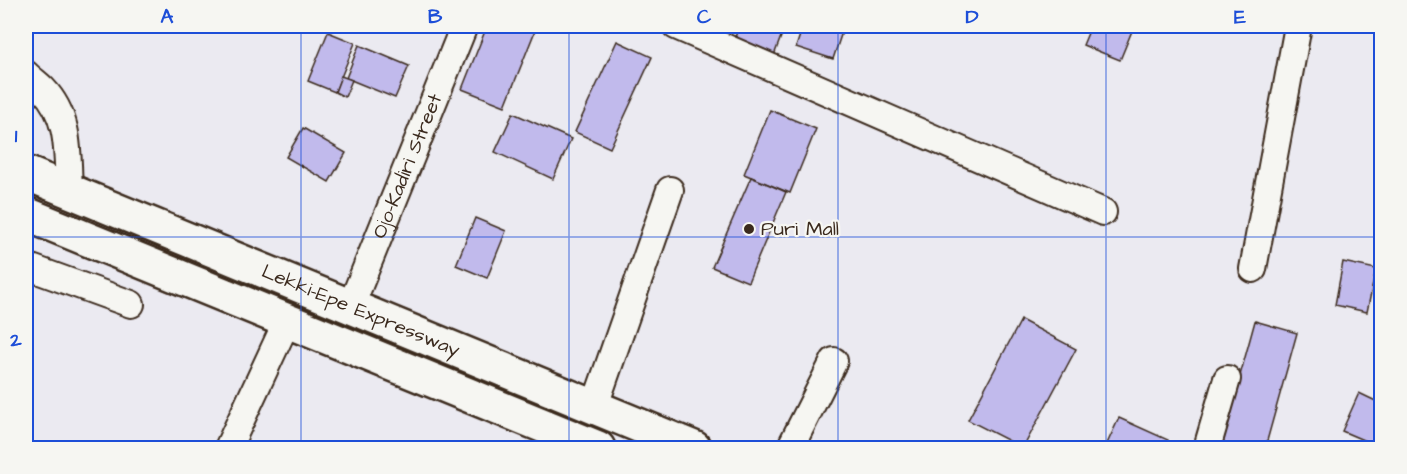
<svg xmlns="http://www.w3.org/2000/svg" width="1407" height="474" viewBox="0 0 1407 474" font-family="'Architects Daughter',sans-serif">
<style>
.building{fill:#c1baec;stroke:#3b2a1e;stroke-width:1.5}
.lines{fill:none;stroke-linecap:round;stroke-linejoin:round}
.minor-casing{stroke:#3b2a1e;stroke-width:30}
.highway-casing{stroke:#3b2a1e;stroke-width:38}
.minor{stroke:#f6f6f2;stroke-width:26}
.highway{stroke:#f6f6f2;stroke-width:33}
.grid{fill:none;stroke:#1d4ed8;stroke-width:1.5;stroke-opacity:0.55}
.poi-dot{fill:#3b2a1e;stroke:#f6f6f2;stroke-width:2}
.labels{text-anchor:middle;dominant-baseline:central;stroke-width:4.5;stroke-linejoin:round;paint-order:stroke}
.street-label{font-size:20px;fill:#3b2a1e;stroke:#f6f6f2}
.poi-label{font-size:20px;fill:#3b2a1e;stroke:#f6f6f2;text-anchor:start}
.neatline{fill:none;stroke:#1d4ed8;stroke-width:2}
.grid-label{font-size:20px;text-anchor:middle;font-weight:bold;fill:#1d4ed8}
</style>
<rect width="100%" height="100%" fill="#ebeaf1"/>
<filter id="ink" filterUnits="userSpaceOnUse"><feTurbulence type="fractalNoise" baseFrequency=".0167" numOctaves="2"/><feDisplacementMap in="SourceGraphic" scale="12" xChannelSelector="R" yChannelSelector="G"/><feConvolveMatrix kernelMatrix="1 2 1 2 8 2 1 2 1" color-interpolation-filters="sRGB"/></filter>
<g filter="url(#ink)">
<g class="building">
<path d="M487,26H537L505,106L462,89Z"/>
<path d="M739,26H785L773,58L733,43Z"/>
<path d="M803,26H844L833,59L796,47Z"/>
<path d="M1091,26H1134L1120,60L1083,45Z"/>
<path d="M328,32L355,43L335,92L308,81Z"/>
<path d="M617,41L652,57L610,148L575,132Z"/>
<path d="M359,45L409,66L395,98L346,78Z"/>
<path d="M341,76L352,80L345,97L335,92Z"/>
<path d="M770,110L816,129L790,193L744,174Z"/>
<path d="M513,113L571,139L553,179L495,152Z"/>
<path d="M303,128L346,153L329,182L286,157Z"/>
<path d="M751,177L786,192L748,282L712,267Z"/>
<path d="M475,218L506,231L487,278L456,265Z"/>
<path d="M1343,262L1376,269L1367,312L1335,305Z"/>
<path d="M1021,320L1076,349L1023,448L968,420Z"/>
<path d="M1255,321L1297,333L1265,448H1220Z"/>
<path d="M1359,393L1382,404V448L1342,431Z"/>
<path d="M1119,418L1168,440L1164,448H1105Z"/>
</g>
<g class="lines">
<defs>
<g id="minor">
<path d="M676,26L1103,212"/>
<path d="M26,74C31,79 38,84 43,89C71,118 67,155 69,191"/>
<path d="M26,266L131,304"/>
<path d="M1253,269L1298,26"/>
<path id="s1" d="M350,308L464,26"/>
<path d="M594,408L670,190"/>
<path d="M228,448L287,321"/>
<path d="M790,448L834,361"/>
<path d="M1207,448L1227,379"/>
</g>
<g id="highway">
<path id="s2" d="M26,173L694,448"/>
<path d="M26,214L598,448"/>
</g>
</defs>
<use href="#minor" class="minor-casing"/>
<use href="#highway" class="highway-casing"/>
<use href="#minor" class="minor"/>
<use href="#highway" class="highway"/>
</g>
</g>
<path class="grid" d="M301,26V448M569,26V448M838,26V448M1106,26V448M26,237H1382"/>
<circle class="poi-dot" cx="749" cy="229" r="6"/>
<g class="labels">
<g class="street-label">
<text stroke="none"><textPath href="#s1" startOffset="153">Ojo-Kadiri Street</textPath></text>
<text stroke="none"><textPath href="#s2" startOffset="362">Lekki-Epe Expressway</textPath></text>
</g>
<g class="poi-label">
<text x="761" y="229">Puri Mall</text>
</g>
</g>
<rect width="1407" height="474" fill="none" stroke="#f6f6f2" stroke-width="66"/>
<rect x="33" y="33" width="1341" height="408" class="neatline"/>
<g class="grid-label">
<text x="167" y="23">A</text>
<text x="435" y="23">B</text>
<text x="704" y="23">C</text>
<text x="972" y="23">D</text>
<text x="1240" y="23">E</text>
<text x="16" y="142">1</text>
<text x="16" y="346">2</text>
</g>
</svg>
